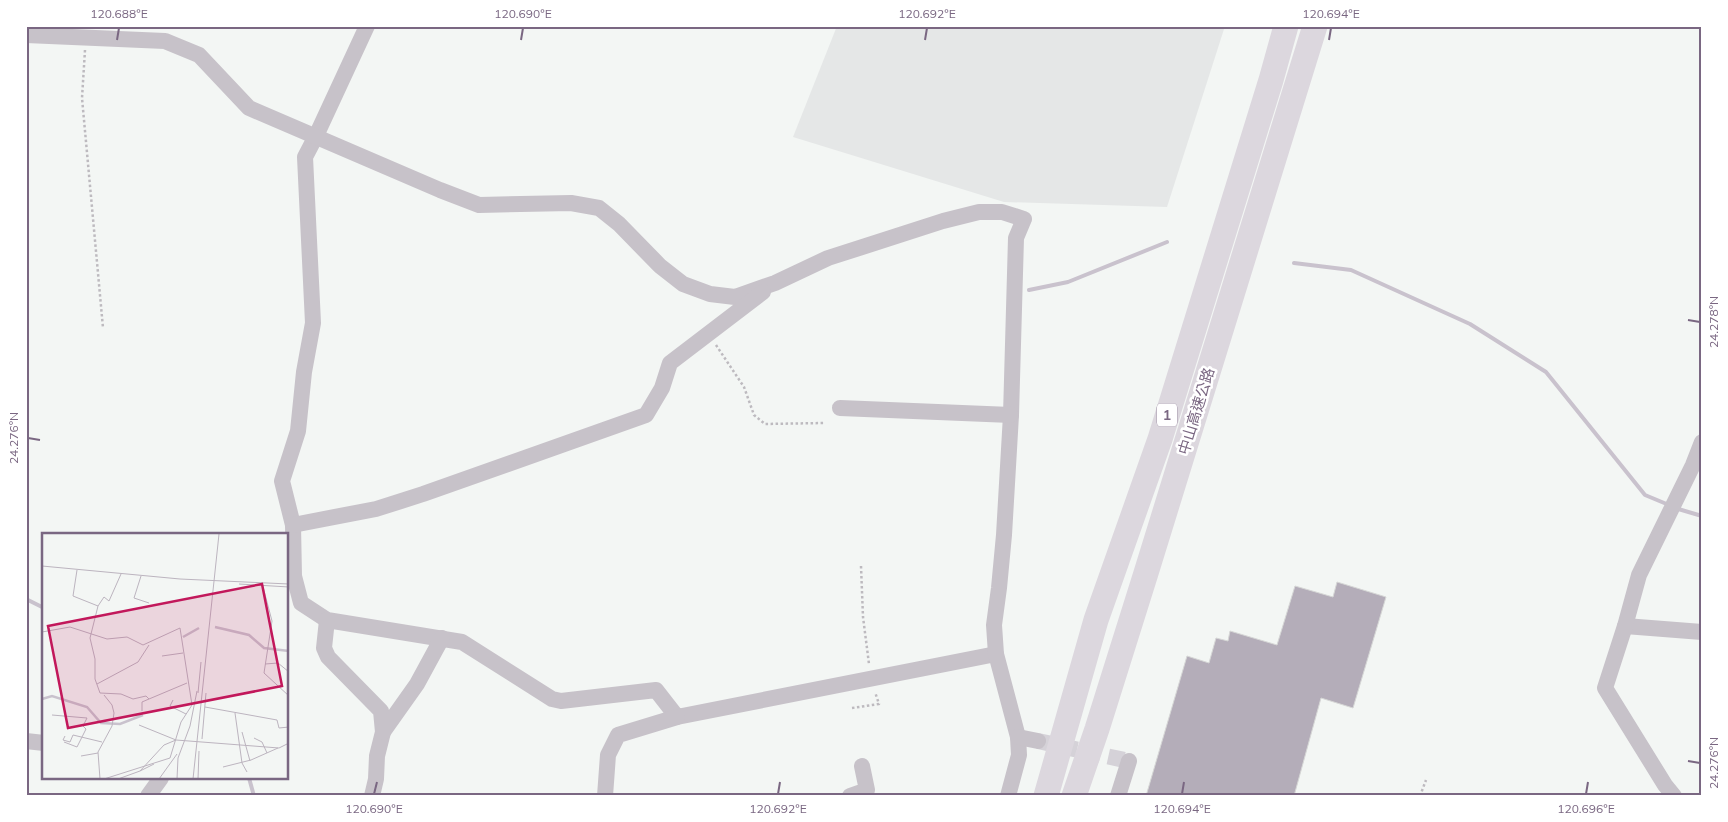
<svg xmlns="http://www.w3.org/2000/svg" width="1728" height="822" viewBox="0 0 1728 822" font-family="Mulish,'Noto Sans TC',sans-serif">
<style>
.built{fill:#e5e7e7}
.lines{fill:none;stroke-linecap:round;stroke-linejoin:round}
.stream{stroke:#c9c2cd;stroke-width:4}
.building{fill:#b4adb9;stroke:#d6d7d6}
.minor-tunnel{stroke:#d5d2d8;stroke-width:16;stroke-dasharray:16 8;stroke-linecap:butt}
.path{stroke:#bdbabf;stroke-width:2.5;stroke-dasharray:2.5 2.5;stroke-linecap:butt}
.minor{stroke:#c7c2c9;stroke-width:16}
.highway{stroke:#dcd7de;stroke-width:25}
.ticks{fill:none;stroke:#7a6782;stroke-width:2}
.labels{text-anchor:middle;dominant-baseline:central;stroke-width:5;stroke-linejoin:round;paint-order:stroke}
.shield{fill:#fff;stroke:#a295a8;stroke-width:1}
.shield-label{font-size:14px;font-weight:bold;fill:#7a6782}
.street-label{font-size:15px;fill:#7a6782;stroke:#fff}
.inset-river{fill:none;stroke:#c9c2cd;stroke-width:2.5}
.inset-road{fill:none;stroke:#bcb4bf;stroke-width:1}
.view{fill:#c2185b;fill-opacity:0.15;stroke:#c2185b;stroke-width:2.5}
.inset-edge{fill:none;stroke:#7a6782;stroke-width:2.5}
.neatline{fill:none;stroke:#7a6782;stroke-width:2}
.ticks-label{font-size:12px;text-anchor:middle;fill:#7a6782}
</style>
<rect width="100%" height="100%" fill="#f3f6f4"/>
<path class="built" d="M837,26H1225L1167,207L1004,202L793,137Z"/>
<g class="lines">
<g class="stream">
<path d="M1294,263L1351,270L1470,324L1546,372L1645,495L1669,505"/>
<path d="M1029,290L1068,282L1167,242"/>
<path d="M1675,508L1702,516"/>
<path d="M26,599L44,608"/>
<path d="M249,778L254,796"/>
</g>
</g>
<path class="building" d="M1337,582L1386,597L1353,708L1321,698L1294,796H1146L1187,656L1209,663L1216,638L1228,641L1230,631L1277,645L1295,586L1333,597Z"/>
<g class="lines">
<path class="minor-tunnel" d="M1038,741L1129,761"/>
<g class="path">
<path d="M85,50L82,98L103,328"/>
<path d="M716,345L744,387L754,415L765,424L824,423"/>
<path d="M861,566L863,617L869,664"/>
<path d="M852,708L879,704L875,692"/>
<path d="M1420,796L1426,780"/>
</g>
<g class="minor">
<path d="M367,26L316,136L305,157L313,323L304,372L298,431L282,481L293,525L294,576L301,603L327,620L462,642L552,699L561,701L656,690L677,717L996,654"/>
<path d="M26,35L165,41L199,55L249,108L440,190L479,205L571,203L599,208L619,224L660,266L683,284L710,294L735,297L775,283L828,258L943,221L979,212H1002L1024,219L1016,238L1011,415L1004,535L999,588L994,625L996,654L1018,737L1019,755L1008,796"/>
<path d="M840,408L1011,415"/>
<path d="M293,525L376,509L423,494L646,415L662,388L670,363L763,292"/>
<path d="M327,620L324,648L328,657L381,711L383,732L377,756L376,779L372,796"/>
<path d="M1625,626L1702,632"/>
<path d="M383,732L417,684L442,638"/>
<path d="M1018,737L1038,741"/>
<path d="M26,741L44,743"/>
<path d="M148,796L161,778"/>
<path d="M605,796L608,755L618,735L677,717"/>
<path d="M850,796L867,790L862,766"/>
<path d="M1118,796L1129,761"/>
<path d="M1674,796L1665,785L1605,688L1625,626L1639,575L1693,465L1702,442"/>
</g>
<g class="highway">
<path d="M1046,796L1096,620L1160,439L1271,80L1286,26"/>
<path d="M1074,796L1097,729L1146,573L1315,26"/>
</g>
</g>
<path class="ticks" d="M117,40L119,28M521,40L523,28M925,40L927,28M1329,40L1331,28M1688,320L1700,322M28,438L40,440M1688,761L1700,763M374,794L377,782M778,794L780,782M1182,794L1184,782M1586,794L1588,782"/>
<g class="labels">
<rect class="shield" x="1157" y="403.5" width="20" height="23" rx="4"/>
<g class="shield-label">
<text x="1167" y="415">1</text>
</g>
<g class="street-label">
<text transform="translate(1196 411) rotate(-73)">中山高速公路</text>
</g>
</g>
<g transform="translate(42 533)">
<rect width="246" height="246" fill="#f3f6f4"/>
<path class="inset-river" d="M173,94L207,102L222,115L247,118M141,104L157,95M0,166L10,163L45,174L59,190L78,191L101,182"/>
<path class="inset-road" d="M0,33L138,46L247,51M35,37L31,63L56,73M79,41L67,68L62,64L56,73L48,105L53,126V146L58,160L79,161L91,166L104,163L107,166L145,150M99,43L92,65L107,70M220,50L230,88L222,140L247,163M197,51L247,54M0,99L28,94L65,106L85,104L101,112L138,95L150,172L139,189L128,225L62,246M120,123L141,120M223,131L236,130L247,139M55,151L96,129L107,112M156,160L159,129M131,167L128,173L144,181M163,174L235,187L237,195L247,194M100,178V169L107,166M193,180L200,230L205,239M10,182L45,185L41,193L44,196L35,214L22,209M97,192L134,207M200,199L208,228M23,203L21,207L28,209L31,202L60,209M212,205L220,209L225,220M160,206L164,160M39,223L56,220M181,234L209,227L236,215M98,238L112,231M58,246L56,219L70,193L72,180L70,172L62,162M76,246L98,238L122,212L134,207L237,215L247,210M117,246L135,221M135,246L136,225L148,193L155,158M151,246L177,1M156,246L157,218"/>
<path class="view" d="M220,51L240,153L26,195L6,93Z"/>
<rect width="246" height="246" class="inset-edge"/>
</g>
<rect width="1728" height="822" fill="none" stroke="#ffffff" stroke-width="55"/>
<rect x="28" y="28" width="1672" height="766" class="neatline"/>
<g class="ticks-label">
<text x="119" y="18">120.688°E</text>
<text x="523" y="18">120.690°E</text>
<text x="927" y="18">120.692°E</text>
<text x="1331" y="18">120.694°E</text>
<text transform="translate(1714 322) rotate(-90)" y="4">24.278°N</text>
<text transform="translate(14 438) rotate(-90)" y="4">24.276°N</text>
<text transform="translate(1714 763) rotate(-90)" y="4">24.276°N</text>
<text x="374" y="813">120.690°E</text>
<text x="778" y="813">120.692°E</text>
<text x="1182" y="813">120.694°E</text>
<text x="1586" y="813">120.696°E</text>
</g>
</svg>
